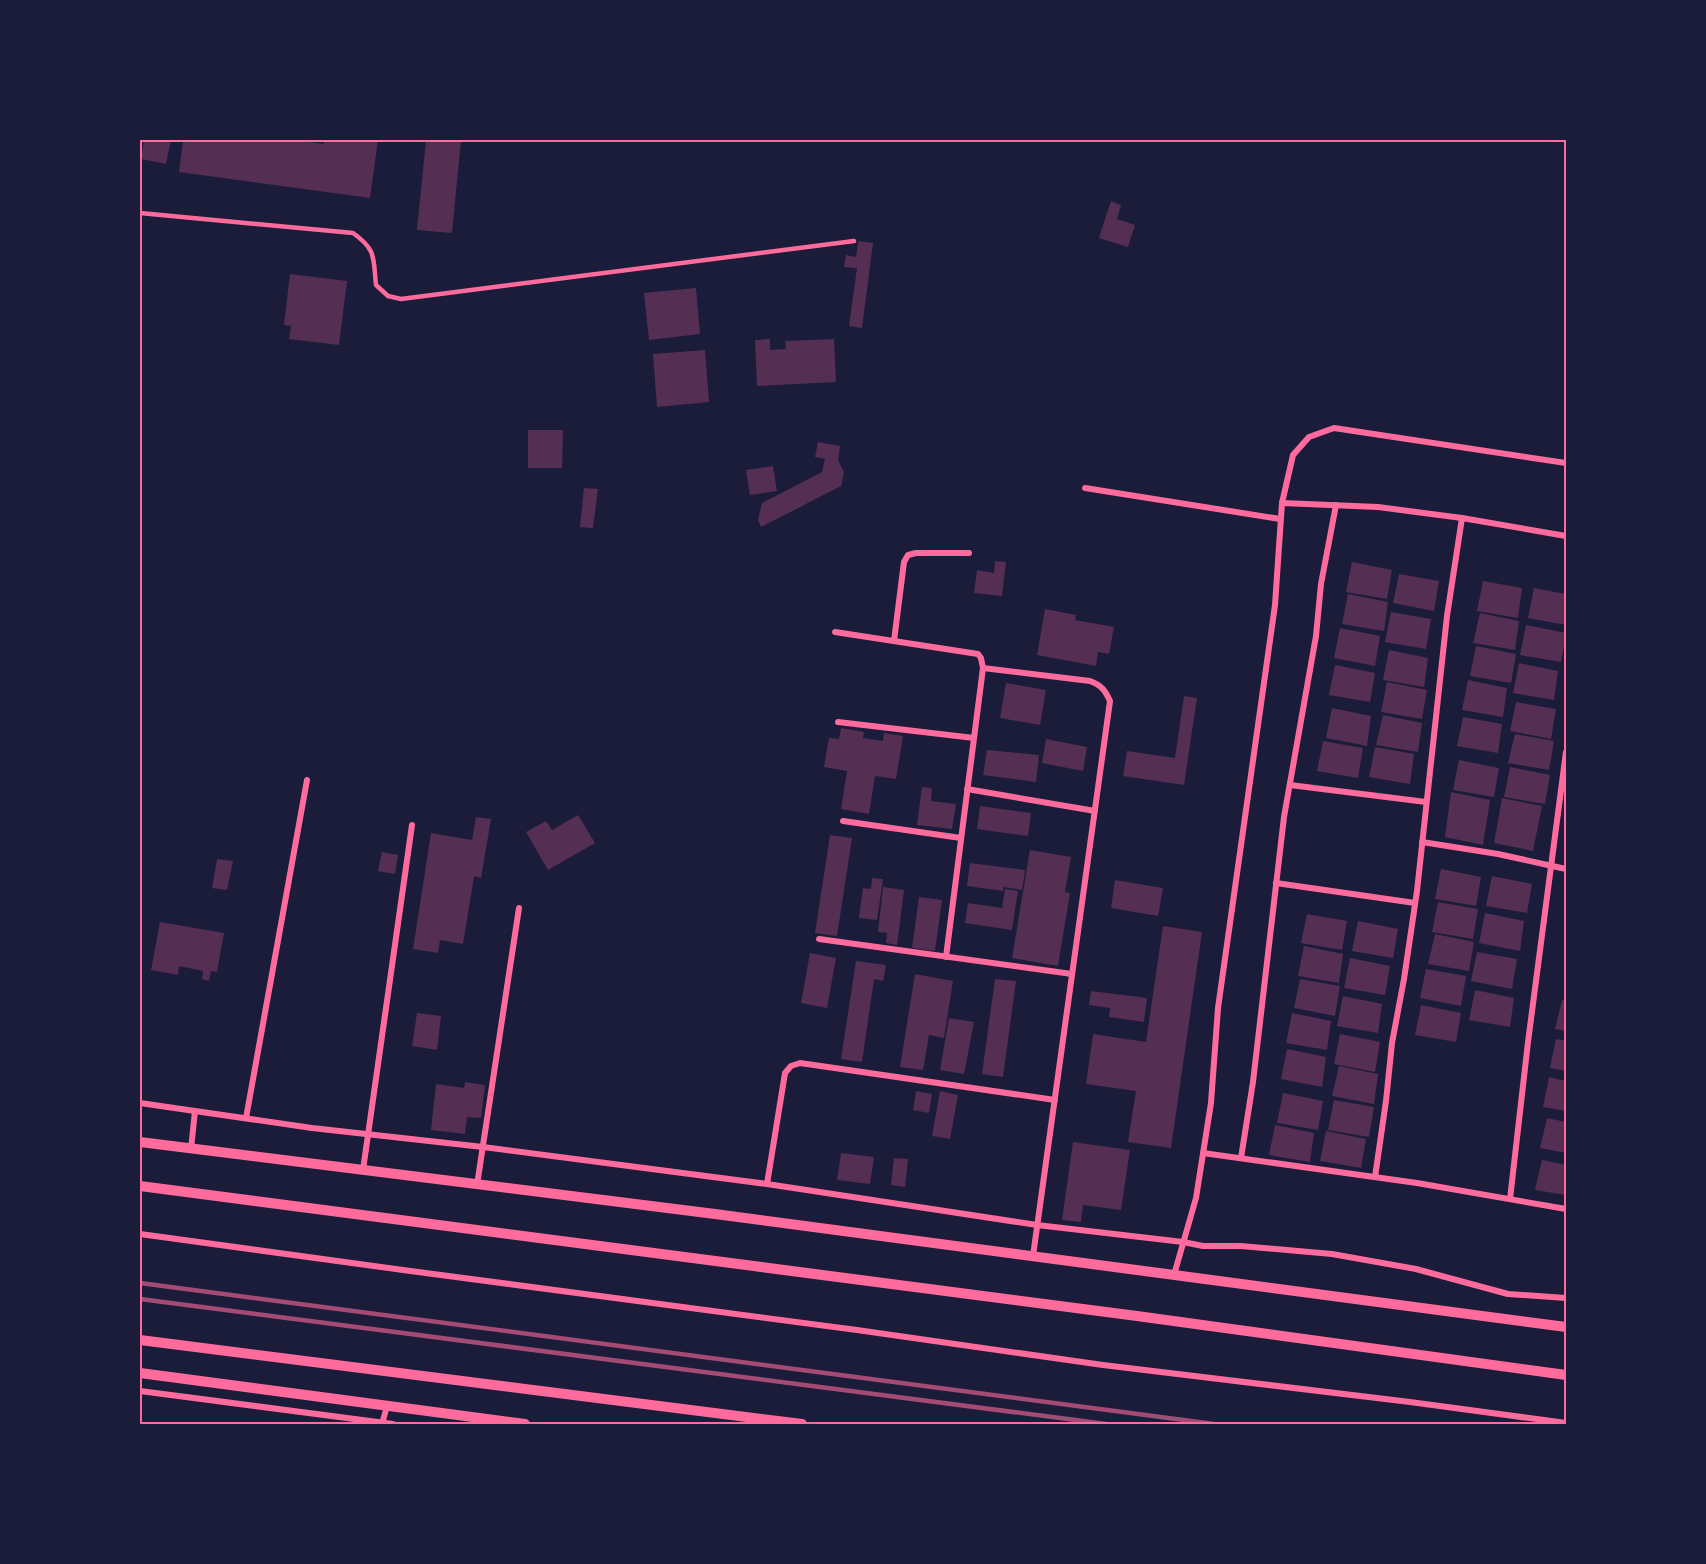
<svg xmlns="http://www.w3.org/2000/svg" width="1706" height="1564" viewBox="0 0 1706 1564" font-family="'Archivo Narrow',sans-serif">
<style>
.building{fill:#542f53}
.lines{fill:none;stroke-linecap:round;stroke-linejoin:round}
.service{stroke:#ff6b9d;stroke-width:4.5}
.minor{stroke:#ff6b9d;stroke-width:6}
.tertiary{stroke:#ff6b9d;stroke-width:10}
.rail{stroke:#a44b75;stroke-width:4.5}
.neatline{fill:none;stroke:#ff6b9d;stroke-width:2}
</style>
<rect width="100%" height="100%" fill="#1b1b3a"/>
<g class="building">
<path d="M144,140H171L166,164L141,159Z"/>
<path d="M183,140H293L324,144L325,140H378L370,198L179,172Z"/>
<path d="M426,140H461L452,233L417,230Z"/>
<path d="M1111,201L1121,205L1117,219L1135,225L1128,247L1099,238Z"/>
<path d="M858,241L873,243L862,328L849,326L857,268L844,267L846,255L856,257Z"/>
<path d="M290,274L347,281L339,345L289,339L291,326L284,325Z"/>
<path d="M696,288L700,334L649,340L644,293Z"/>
<path d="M770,339V350L786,349L785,341L834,339L836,382L757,386L755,340Z"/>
<path d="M705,350L709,402L657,407L653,354Z"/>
<path d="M528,430H563L562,468H528Z"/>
<path d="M818,442L840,446L838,460L844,472L841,486L761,527L758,520L762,503L822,472L825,459L815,457Z"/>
<path d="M773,466L777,491L750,495L746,470Z"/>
<path d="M584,488L598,489L593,528L580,527Z"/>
<path d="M995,561L1006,562L1002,596L974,593L977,570L994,573Z"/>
<path d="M1352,562L1392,570L1387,599L1346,592Z"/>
<path d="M1399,574L1439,581L1434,611L1393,603Z"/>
<path d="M1483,581L1522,588L1518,618L1477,611Z"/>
<path d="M1534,588L1566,594V625L1528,618Z"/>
<path d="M1348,594L1388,602L1384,631L1342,624Z"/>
<path d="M1045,609L1076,615L1075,620L1114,627L1109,654L1098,652L1096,666L1037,655Z"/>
<path d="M1391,612L1431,619L1426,649L1385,642Z"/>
<path d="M1480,613L1519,621L1515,650L1473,643Z"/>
<path d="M1526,625L1566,633L1561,662L1520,655Z"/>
<path d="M1340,628L1380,636L1375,666L1334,658Z"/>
<path d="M1476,646L1516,654L1511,683L1470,676Z"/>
<path d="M1389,650L1428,658L1424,687L1383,680Z"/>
<path d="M1519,663L1558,671L1554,700L1513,693Z"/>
<path d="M1335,665L1375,673L1370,702L1329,695Z"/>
<path d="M1468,680L1507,688L1503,717L1462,710Z"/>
<path d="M1387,682L1427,690L1422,719L1381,712Z"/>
<path d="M1006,683L1046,690L1040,725L1000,718Z"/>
<path d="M1184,696L1197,698L1184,785L1123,776L1127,751L1175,758Z"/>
<path d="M1516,702L1556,709L1551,739L1510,731Z"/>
<path d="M1332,708L1371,716L1367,746L1326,738Z"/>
<path d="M1383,715L1422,723L1418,752L1376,745Z"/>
<path d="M1463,717L1502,724L1498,753L1457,746Z"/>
<path d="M841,728L864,732L863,738L883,741L884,733L903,736L896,779L875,776L869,814L841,809L847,771L824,767L829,738L839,739Z"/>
<path d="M1515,734L1554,741L1549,770L1508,763Z"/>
<path d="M1046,739L1087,747L1083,771L1042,763Z"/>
<path d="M1323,741L1363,748L1358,778L1317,771Z"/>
<path d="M1375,747L1414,754L1410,784L1369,777Z"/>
<path d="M987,750L1039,755L1036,782L983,775Z"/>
<path d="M1459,760L1499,768L1494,797L1453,790Z"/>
<path d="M1510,767L1550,775L1545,804L1504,797Z"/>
<path d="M922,787L932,788L931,801L956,804L952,829L917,825Z"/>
<path d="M1451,792L1490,800L1483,845L1445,837Z"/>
<path d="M1502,798L1542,806L1533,851L1494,843Z"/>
<path d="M980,806L1031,813L1028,836L977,829Z"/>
<path d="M578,815L595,843L548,870L526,832L546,821L552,830Z"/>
<path d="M476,817L491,819L481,878L474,876L463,944L440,940L438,953L413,949L431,833L472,840Z"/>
<path d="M830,835L852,838L837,936L815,933Z"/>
<path d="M1030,850L1071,857L1065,892L1070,893L1058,966L1012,958Z"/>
<path d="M382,852L398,855L395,874L378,871Z"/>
<path d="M217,859L233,861L227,890L212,888Z"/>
<path d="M970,863L1025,870L1022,890L1003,887V891L967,886Z"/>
<path d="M1441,869L1481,877L1476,906L1435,899Z"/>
<path d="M1492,876L1532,884L1527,913L1486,906Z"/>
<path d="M872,878L883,879L877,920L859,918L863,888L871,889Z"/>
<path d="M1115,880L1163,888L1158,916L1111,908Z"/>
<path d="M883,887L904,890L897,945L886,943L887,933L878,932Z"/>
<path d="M1005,889L1018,891L1012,930L965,923L968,903L1002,908Z"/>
<path d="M919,897L942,900L935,951L912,948Z"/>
<path d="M1438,902L1478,909L1473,939L1432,932Z"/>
<path d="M1485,913L1524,921L1520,951L1479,943Z"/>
<path d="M1307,914L1347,921L1342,950L1301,943Z"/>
<path d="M1358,921L1398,929L1393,958L1352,951Z"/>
<path d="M160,922L224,933L217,972L211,971L209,981L202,979L203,971L179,966L178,975L151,970Z"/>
<path d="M1163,926L1202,932L1171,1148L1128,1142L1136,1091L1086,1084L1093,1034L1146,1042Z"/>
<path d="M1435,934L1474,942L1469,971L1428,964Z"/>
<path d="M1304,946L1343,954L1339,983L1298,976Z"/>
<path d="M1477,952L1517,959L1512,989L1471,981Z"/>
<path d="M810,953L836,958L827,1008L801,1003Z"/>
<path d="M1350,958L1390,966L1385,995L1344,988Z"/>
<path d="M856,961L886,965L883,981L874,979L862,1062L841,1059Z"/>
<path d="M1426,969L1466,976L1461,1006L1420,998Z"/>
<path d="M915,974L953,981L944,1038L929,1035L923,1070L900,1067Z"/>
<path d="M995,979L1016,981L1003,1077L982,1074Z"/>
<path d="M1300,979L1340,986L1335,1016L1294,1008Z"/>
<path d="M1475,990L1514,998L1510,1027L1469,1020Z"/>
<path d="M1091,991L1147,998L1144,1022L1109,1017L1110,1008L1089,1005Z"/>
<path d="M1343,996L1382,1004L1378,1033L1337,1026Z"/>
<path d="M1562,1000L1566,1001V1031L1555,1029Z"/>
<path d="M1421,1005L1461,1013L1456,1042L1415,1035Z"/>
<path d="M417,1013L441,1016L437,1050L412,1046Z"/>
<path d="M1292,1013L1331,1021L1327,1050L1286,1043Z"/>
<path d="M949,1018L974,1022L964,1074L940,1070Z"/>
<path d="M1340,1034L1380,1042L1375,1072L1334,1064Z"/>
<path d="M1556,1039L1566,1041V1071L1550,1068Z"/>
<path d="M1287,1049L1326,1057L1322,1087L1281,1079Z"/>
<path d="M1339,1066L1378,1074L1374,1104L1332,1096Z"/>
<path d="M1549,1077L1566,1081V1111L1543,1107Z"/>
<path d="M465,1082L485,1085L481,1118L467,1117L465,1134L431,1130L436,1084L464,1088Z"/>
<path d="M916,1091L932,1094L929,1113L913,1110Z"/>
<path d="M940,1091L958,1095L950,1139L932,1136Z"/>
<path d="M1283,1093L1323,1101L1318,1130L1277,1123Z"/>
<path d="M1334,1100L1374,1107L1369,1137L1328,1130Z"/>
<path d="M1547,1118L1566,1122V1153L1540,1148Z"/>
<path d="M1275,1125L1314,1133L1310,1162L1269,1155Z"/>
<path d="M1326,1131L1366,1139L1361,1168L1320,1161Z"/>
<path d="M1073,1142L1130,1150L1121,1210L1083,1205L1081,1222L1062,1220Z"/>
<path d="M841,1153L874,1157L870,1184L837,1180Z"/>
<path d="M894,1158L908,1159L905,1187L891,1185Z"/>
<path d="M1542,1160L1566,1165V1195L1535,1190Z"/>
</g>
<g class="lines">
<path class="service" d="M140,213L353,233C377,250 373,258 376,285L388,296L401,299L854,241"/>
<g class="minor">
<path d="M1085,488L1280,519"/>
<path d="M1282,503L1378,507L1462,518L1566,536"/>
<path d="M835,632L978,654L981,658L983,668L1090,681C1101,685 1105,690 1110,701L1033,1256"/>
<path d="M894,641L904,562L908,555L916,553H969"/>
<path d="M838,722L974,738"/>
<path d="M1290,785L1426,802"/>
<path d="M967,789L1095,811"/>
<path d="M843,821L961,838"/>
<path d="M1422,842L1498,854L1566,869"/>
<path d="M1276,883L1415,903"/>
<path d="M819,939L1072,974"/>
<path d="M946,957L983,668"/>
<path d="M140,1103L312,1128L483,1147L767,1184L1037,1225L1183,1242L1203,1246H1241L1332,1254L1416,1269L1508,1294L1566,1298"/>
<path d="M246,1118L307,780"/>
<path d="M191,1149L195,1111"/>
<path d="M1203,1153L1417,1183L1566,1209"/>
<path d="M1241,1158L1253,1082L1284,817L1316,636L1321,584L1336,505"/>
<path d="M363,1170L412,825"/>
<path d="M1375,1177L1386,1101L1392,1043L1404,979L1417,891L1447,616L1462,518"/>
<path d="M767,1184L785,1073L791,1066L800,1063L1055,1100"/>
<path d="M477,1185L519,908"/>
<path d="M1510,1199L1528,1042L1566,752"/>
<path d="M140,1234L403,1270L857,1330L1103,1365L1410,1402L1566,1423"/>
<path d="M1174,1275L1196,1198L1211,1103L1218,1008L1275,605L1282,503L1293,455L1309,437L1334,428L1566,463"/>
<path d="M140,1391L393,1424"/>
<path d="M382,1424L387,1406"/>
</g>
<g class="tertiary">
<path d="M140,1142L715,1214L1566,1327"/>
<path d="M140,1186L1137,1316L1566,1375"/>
<path d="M140,1340L802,1424"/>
<path d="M140,1373L525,1424"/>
</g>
<g class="rail">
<path d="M140,1283L1214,1424"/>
<path d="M140,1299L1106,1424"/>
</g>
</g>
<rect width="1706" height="1564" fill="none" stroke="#1b1b3a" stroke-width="282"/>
<rect x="141" y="141" width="1424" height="1282" class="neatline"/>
</svg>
